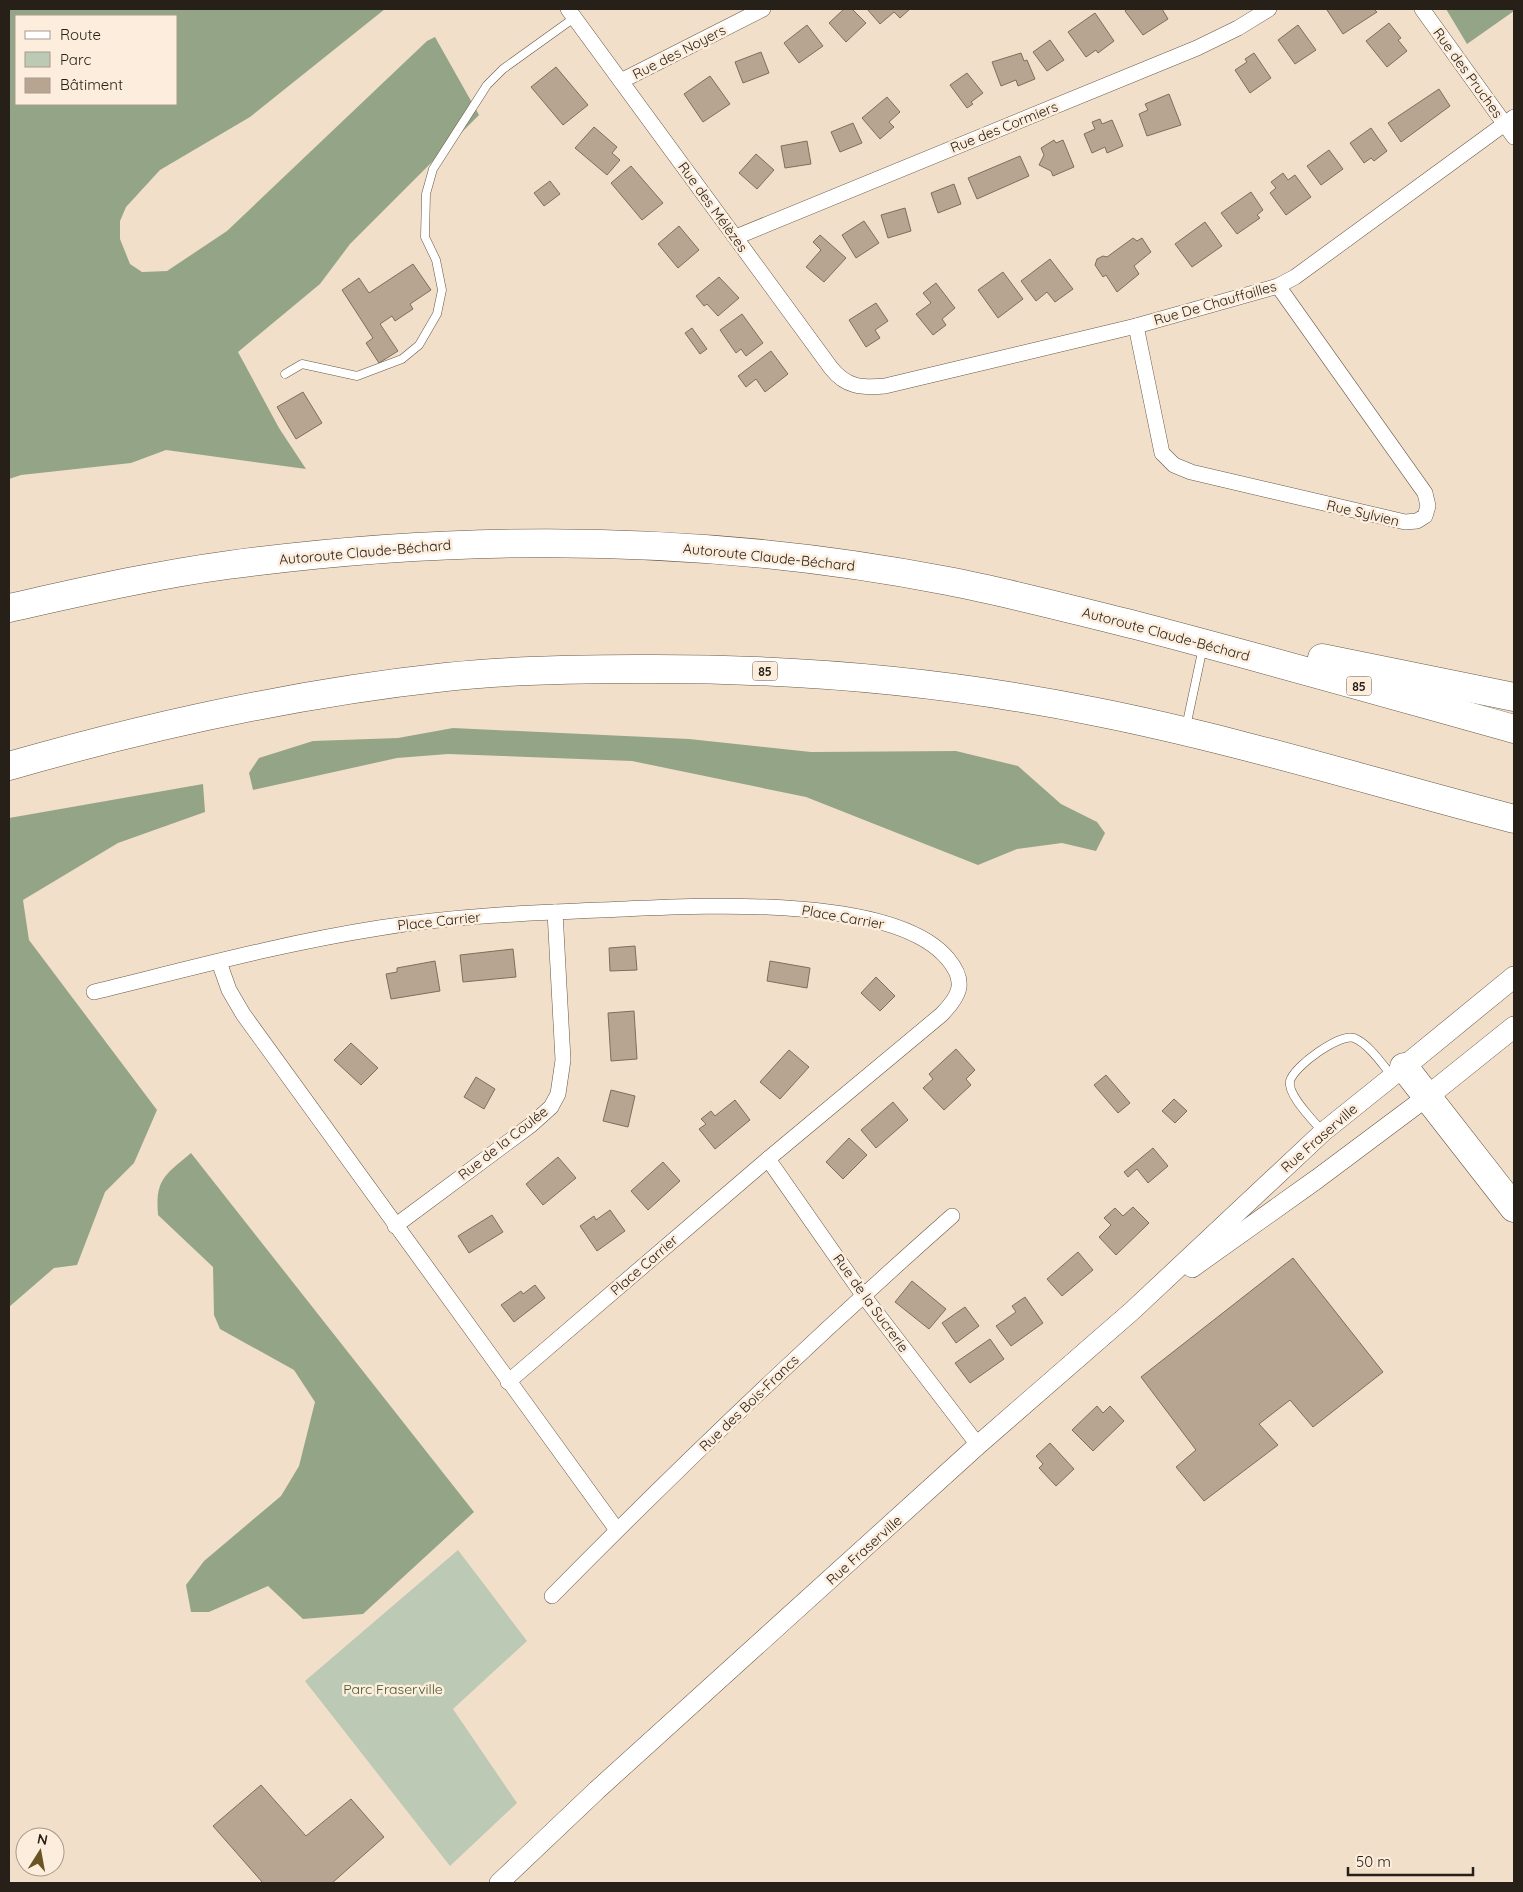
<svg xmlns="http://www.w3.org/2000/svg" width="1523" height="1892" viewBox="0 0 1523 1892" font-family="Quicksand,sans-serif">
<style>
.green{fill:#bcc9b4}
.forest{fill:#94a587;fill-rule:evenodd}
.building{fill:#b7a591;stroke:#7e6e5b}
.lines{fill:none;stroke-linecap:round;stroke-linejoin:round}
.service-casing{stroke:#675845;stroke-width:9}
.minor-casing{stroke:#675845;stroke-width:16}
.tertiary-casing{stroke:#675845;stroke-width:20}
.secondary-casing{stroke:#675845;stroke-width:22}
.motorway-casing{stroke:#675845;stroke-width:29}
.service{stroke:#fff;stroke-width:8}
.minor{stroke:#fff;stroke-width:15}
.tertiary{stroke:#fff;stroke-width:19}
.secondary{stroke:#fff;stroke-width:21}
.motorway{stroke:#fff;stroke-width:28}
.labels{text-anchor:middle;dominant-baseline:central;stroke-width:5;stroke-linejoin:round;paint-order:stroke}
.shield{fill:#fceddc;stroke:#675e53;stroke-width:1}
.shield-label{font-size:12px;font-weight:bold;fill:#272018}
.street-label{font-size:14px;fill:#272018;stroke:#fceddc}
.park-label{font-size:14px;fill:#405a2b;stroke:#fceddc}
</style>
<rect width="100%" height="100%" fill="#f2dfca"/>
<path class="green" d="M458,1550L527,1641L453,1709L517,1803L450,1866L305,1681Z"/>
<g class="forest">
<path d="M9,9H385L250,117L160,170L126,207L120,221V239L130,264L142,272L167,271L227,231L427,41L435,37L479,115L350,244L320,284L238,352L279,428L306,469L166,450L131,463L21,475L9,479ZM16,16H176V104H16Z"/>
<path d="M1446,9H1514V11L1467,44Z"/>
<path d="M453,728L689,739L811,752L956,751L1018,766L1061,804L1097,822L1105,833L1096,851L1062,843L1017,849L978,865L806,797L632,761L448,754L397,758L253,790L249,773L259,758L313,741L398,738Z"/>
<path d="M203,784L205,812L118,843L23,900L29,940L157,1110L134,1163L105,1192L77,1265L54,1268L9,1307V818Z"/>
<path d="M191,1153L474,1512L363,1614L303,1619L268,1586L209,1612H191L186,1585L204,1561L281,1496L299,1466L315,1402L294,1370L220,1329L214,1315L213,1267L158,1215C155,1179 165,1175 191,1153Z"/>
</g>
<g class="building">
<path d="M844,9H852L866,23L846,42L829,23Z"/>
<path d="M867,9H910L900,18L894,12L880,24Z"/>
<path d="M1127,9H1162L1168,19L1143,35L1125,11Z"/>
<path d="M1329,9H1374L1377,12L1343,34L1327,10Z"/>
<path d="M1095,13L1114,41L1098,53L1096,50L1086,57L1068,32Z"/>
<path d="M1389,23L1401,38L1398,40L1407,51L1387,67L1366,41Z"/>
<path d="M807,25L823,46L799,63L784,43Z"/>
<path d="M1298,25L1316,50L1295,64L1278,40Z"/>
<path d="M1050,40L1064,60L1047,71L1033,52Z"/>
<path d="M761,52L769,73L743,83L735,62Z"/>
<path d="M1021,53L1024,61L1027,60L1035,79L1018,86L1016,80L1001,86L992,62Z"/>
<path d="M1254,53L1271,78L1250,93L1235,70L1247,62L1245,59Z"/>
<path d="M556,67L588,105L563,125L531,87Z"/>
<path d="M967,73L983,93L971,102L973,104L967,108L950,85Z"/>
<path d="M710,76L730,104L703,122L684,94Z"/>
<path d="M1439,89L1450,106L1401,142L1388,123Z"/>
<path d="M1169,94L1181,125L1147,136L1139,114L1148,110L1145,104Z"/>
<path d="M887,97L900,112L889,122L894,127L880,139L862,118Z"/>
<path d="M1100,119L1102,124L1112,120L1123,146L1107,153L1105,147L1092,153L1084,134L1095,129L1092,122Z"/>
<path d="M853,123L862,143L840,152L831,132Z"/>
<path d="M594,127L617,147L612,153L620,160L607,175L575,148Z"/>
<path d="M1371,128L1387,151L1374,161L1371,158L1364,163L1350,143Z"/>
<path d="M1054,140L1056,143L1063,140L1074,167L1053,176L1051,171L1039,165L1044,155L1041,148Z"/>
<path d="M807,141L811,164L785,168L781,146Z"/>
<path d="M1329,150L1343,169L1321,185L1307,166Z"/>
<path d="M756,154L774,170L757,189L739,173Z"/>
<path d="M1020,156L1029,176L977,199L968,178Z"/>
<path d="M631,166L663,203L642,220L611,183Z"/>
<path d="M1283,173L1288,180L1295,175L1311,197L1286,215L1270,193L1276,188L1271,182Z"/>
<path d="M550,181L560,194L544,206L534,193Z"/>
<path d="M954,184L961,204L938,213L931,193Z"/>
<path d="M1251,192L1263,210L1257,215L1260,218L1237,234L1221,213Z"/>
<path d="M905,208L911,231L888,238L881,215Z"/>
<path d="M864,221L879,243L856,258L842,235Z"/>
<path d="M1205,222L1222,246L1192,267L1175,244Z"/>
<path d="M679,226L699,250L678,268L658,244Z"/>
<path d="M820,235L846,258L824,282L806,267L821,250L813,242Z"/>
<path d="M1133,238L1137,241L1142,238L1151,252L1134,266L1139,274L1117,292L1106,275L1103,277L1095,265L1097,259L1103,256L1107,257Z"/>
<path d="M1050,259L1073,289L1055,302L1047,292L1036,301L1021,281Z"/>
<path d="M413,264L431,290L410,304L413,309L395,321L392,316L380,324L398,351L379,363L366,343L373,338L342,290L359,278L369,293Z"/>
<path d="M1003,272L1023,299L998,318L978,290Z"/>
<path d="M719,277L739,298L718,316L707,304L704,306L696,296Z"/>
<path d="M936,283L955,308L942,319L946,325L933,335L916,314L931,303L923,293Z"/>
<path d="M876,303L888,321L875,330L880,338L866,347L849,320Z"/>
<path d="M742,314L763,343L746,356L741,349L736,353L720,330Z"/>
<path d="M692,328L707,349L700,354L685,333Z"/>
<path d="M771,351L788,374L765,392L756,379L746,387L738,376Z"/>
<path d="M303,392L322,423L296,439L277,407Z"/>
<path d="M635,946L637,970L610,971L609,948Z"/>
<path d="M513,949L516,977L463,982L460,955Z"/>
<path d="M435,961L440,991L391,999L386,974L397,972V968Z"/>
<path d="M770,961L810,968L807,988L767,981Z"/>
<path d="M876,977L895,996L880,1011L861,993Z"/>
<path d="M634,1011L637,1059L611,1061L608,1013Z"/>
<path d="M351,1043L378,1068L361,1085L334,1060Z"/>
<path d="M956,1049L975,1070L966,1079L971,1085L944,1110L923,1088L933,1079L929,1074Z"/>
<path d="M789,1050L809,1067L780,1099L760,1082Z"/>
<path d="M1106,1075L1130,1103L1118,1113L1094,1085Z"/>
<path d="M476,1077L495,1089L484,1109L464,1097Z"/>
<path d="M611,1090L635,1096L628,1127L603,1121Z"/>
<path d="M1174,1099L1187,1111L1175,1123L1162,1111Z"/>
<path d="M735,1100L750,1120L715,1149L699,1129L706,1124L701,1119L711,1111L715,1116Z"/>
<path d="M893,1102L908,1120L876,1148L861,1130Z"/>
<path d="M849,1138L867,1155L843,1179L826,1162Z"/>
<path d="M1153,1148L1168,1166L1148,1183L1137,1169L1128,1177L1124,1172Z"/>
<path d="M558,1157L576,1178L543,1205L526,1184Z"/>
<path d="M663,1162L680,1181L648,1210L631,1191Z"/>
<path d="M1133,1207L1149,1223L1116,1255L1099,1237L1111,1225L1104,1218L1115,1208L1123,1216Z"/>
<path d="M610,1210L625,1231L597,1251L580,1226L594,1216L596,1220Z"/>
<path d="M492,1215L503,1232L469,1253L458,1236Z"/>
<path d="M1078,1252L1093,1270L1062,1296L1047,1279Z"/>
<path d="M1293,1258L1383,1372L1313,1427L1290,1400L1259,1424L1278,1445L1204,1501L1176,1467L1196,1450L1141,1377Z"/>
<path d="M912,1281L946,1309L929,1329L895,1302Z"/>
<path d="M535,1285L545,1298L514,1322L501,1305L521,1291L523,1294Z"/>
<path d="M1025,1297L1043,1323L1011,1346L996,1326L1016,1312L1012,1306Z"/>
<path d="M965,1307L979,1326L956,1343L942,1323Z"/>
<path d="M990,1339L1004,1359L970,1383L955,1363Z"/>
<path d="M1097,1406L1103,1413L1110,1406L1124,1421L1093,1451L1072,1430Z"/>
<path d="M1050,1443L1074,1469L1056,1486L1039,1468L1043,1464L1036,1456Z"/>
<path d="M261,1785L306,1836L351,1799L384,1837L332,1883H263L213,1826Z"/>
</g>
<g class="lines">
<defs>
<g id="service">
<path d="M285,374L302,364L357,376L402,359L419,345L437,314L442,290L436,260L425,237L426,194L433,169L487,85L503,69L574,18"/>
<path d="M1186,727L1203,647"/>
<path d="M1322,1131C1314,1121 1287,1095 1290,1081C1294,1066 1340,1033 1354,1038C1369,1044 1382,1064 1392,1076"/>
</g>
<g id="minor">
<path d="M568,9L831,368C846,387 861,388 885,386L1136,326L1278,286L1295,277L1514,117"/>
<path d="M1422,9L1514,137"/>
<path d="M621,81L763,9"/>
<path d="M736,237L1197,48L1238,28L1269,9"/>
<path d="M1136,326L1162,453L1174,465L1191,472L1405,522L1417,521L1425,516L1428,506L1425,493L1278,286"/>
<path d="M219,962L229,990L243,1014L617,1530"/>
<path d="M94,992C188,969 283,943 379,928C453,916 526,913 600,910C683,907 892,891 948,959C967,982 960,996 941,1015L768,1159L508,1382"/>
<path d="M768,1159L863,1295L978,1445"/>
<path d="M395,1226L531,1125L551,1107L558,1094L563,1060L555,912"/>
<path d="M552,1596C681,1465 814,1338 952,1216"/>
</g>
<g id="tertiary">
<path d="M1192,1268L1317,1179L1428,1096"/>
<path d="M499,1883L597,1790L978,1445L1132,1311L1323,1132L1404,1067"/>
</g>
<g id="secondary">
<path d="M1404,1067L1514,977"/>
<path d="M1428,1096L1514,1027"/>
</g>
<g id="motorway">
<path d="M9,608C81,592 154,575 228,565C466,533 711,535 948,581C1011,593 1073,610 1135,625C1262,658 1388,694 1514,729"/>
<path d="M1322,658L1514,697"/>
<path d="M9,766C152,725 297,693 446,677C509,670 574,669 638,669C791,668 946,681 1097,712C1238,740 1375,783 1514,819"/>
<path d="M1404,1067L1514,1208"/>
</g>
</defs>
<use href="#service" class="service-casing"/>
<use href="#minor" class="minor-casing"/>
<use href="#tertiary" class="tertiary-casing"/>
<use href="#secondary" class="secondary-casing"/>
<use href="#motorway" class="motorway-casing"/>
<use href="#service" class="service"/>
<use href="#minor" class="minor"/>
<use href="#tertiary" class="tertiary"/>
<use href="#secondary" class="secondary"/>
<use href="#motorway" class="motorway"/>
</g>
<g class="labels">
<g class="shield">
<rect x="752.5" y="661.5" width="25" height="19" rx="4"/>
<rect x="1346.5" y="676.5" width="25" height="19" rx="4"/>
</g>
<g class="shield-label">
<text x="765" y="671">85</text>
<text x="1359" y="686">85</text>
</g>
<g class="street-label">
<text transform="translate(679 52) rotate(-27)">Rue des Noyers</text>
<text transform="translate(1468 73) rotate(54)">Rue des Pruches</text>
<text transform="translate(1004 127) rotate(-22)">Rue des Cormiers</text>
<text transform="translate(713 207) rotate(54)">Rue des Mélèzes</text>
<text transform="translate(1215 303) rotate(-16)">Rue De Chauffailles</text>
<text transform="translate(1363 513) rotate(13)">Rue Sylvien</text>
<text transform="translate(365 552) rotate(-5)">Autoroute Claude-Béchard</text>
<text transform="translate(769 557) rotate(6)">Autoroute Claude-Béchard</text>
<text transform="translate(1166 634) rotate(15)">Autoroute Claude-Béchard</text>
<text transform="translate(843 917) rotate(10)">Place Carrier</text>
<text transform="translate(439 921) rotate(-6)">Place Carrier</text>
<text transform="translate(1319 1138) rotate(-41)">Rue Fraserville</text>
<text transform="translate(503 1143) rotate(-38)">Rue de la Coulée</text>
<text transform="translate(644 1265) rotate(-41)">Place Carrier</text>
<text transform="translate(871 1303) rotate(54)">Rue de la Sucrerie</text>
<text transform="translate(749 1403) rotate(-44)">Rue des Bois-Francs</text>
<text transform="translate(864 1550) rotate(-42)">Rue Fraserville</text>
</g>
<g class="park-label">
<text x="393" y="1689">Parc Fraserville</text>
</g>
</g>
<rect width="1523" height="1892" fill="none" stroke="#272018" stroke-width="20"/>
<rect x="15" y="15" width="162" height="90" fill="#fceddc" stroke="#a79b8e"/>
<rect x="25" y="31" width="25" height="8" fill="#ffffff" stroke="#a79b8e"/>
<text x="60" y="40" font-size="15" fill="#272018">Route</text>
<rect x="25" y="52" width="25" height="15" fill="#bcc9b4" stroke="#a79b8e"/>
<text x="60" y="65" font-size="15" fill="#272018">Parc</text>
<rect x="25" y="78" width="25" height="15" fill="#b7a591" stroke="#a79b8e"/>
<text x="60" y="90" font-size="15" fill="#272018">Bâtiment</text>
<g transform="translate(40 1852) rotate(11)"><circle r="24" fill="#fceddc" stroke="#a79b8e"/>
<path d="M0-4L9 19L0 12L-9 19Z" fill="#695524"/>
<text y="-8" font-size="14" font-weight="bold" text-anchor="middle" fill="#272018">N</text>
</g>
<path d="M1348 1867v8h125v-8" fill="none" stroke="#272018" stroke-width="2.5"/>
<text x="1356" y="1867" font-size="15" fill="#272018" stroke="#fceddc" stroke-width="4" paint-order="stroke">50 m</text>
</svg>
